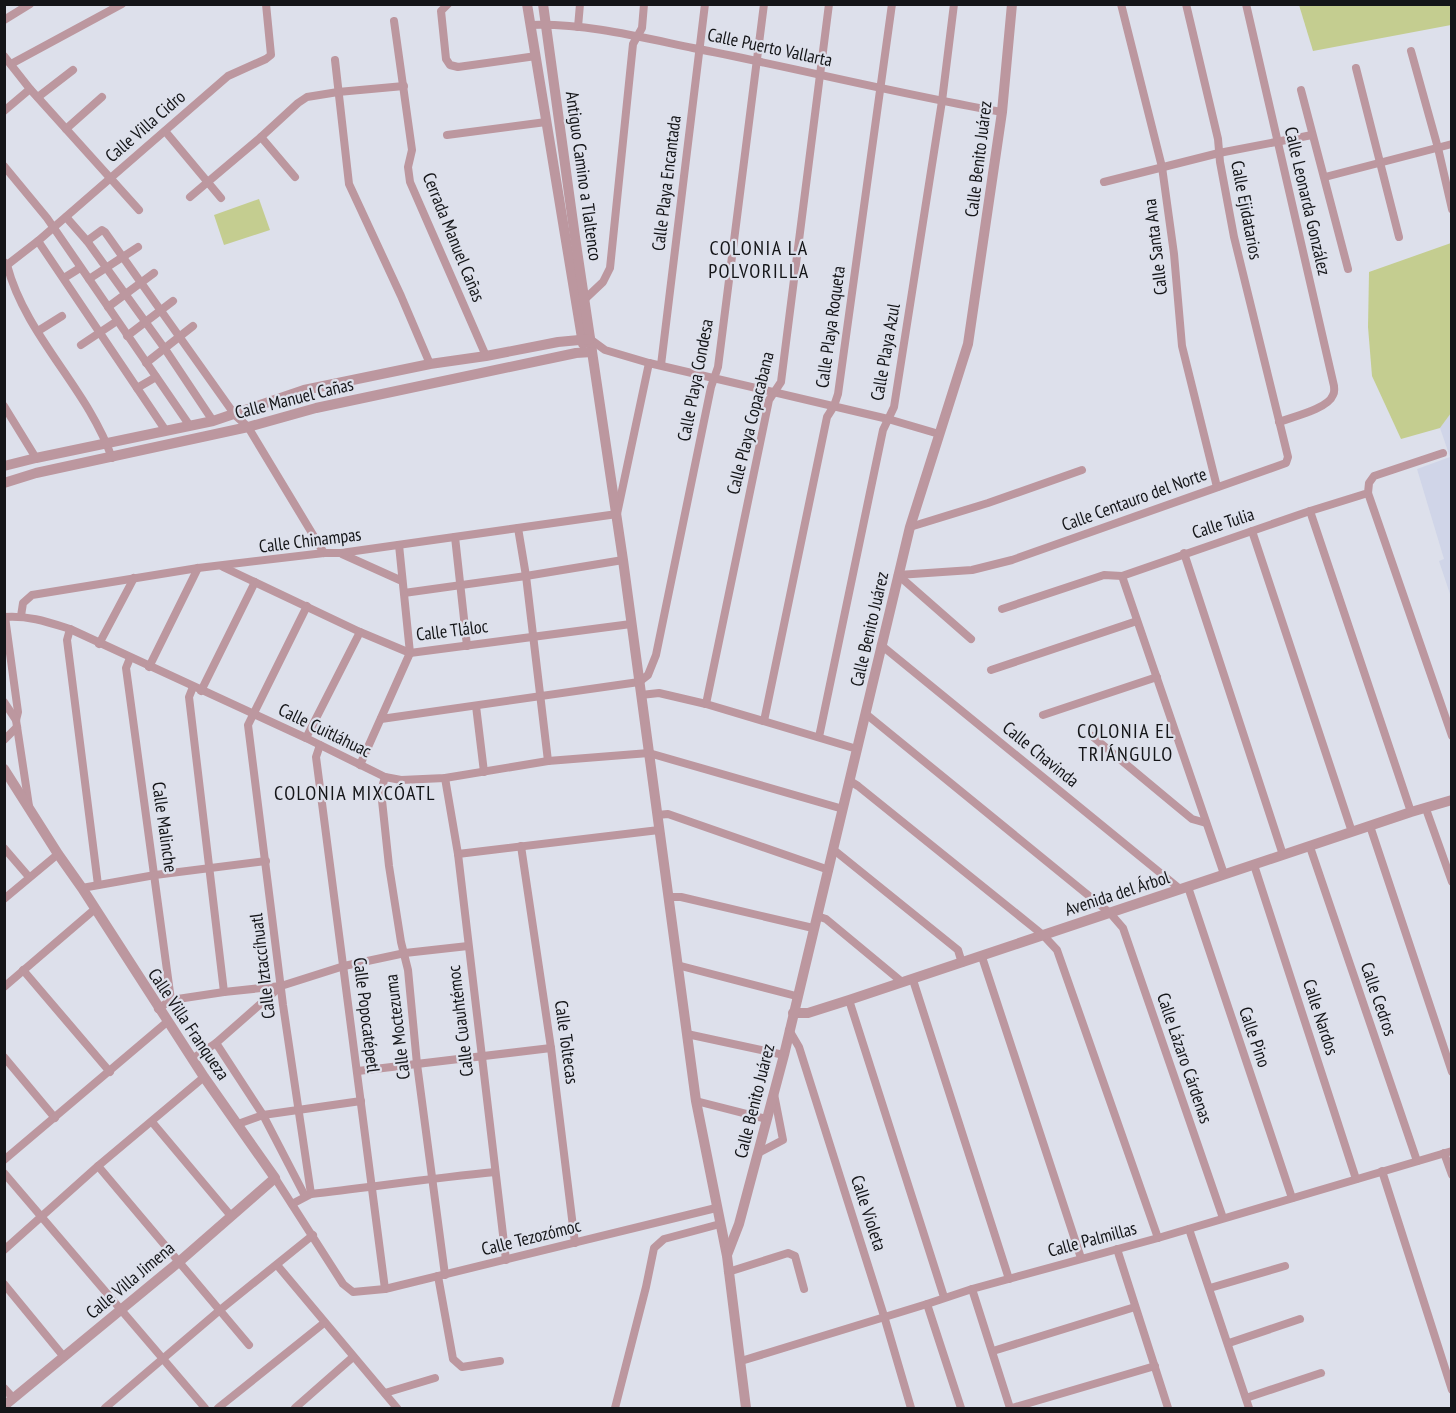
<svg xmlns="http://www.w3.org/2000/svg" width="1456" height="1413" viewBox="0 0 1456 1413" font-family="'PT Sans Narrow',sans-serif">
<style>
.built{fill:#d0d5e8}
.green{fill:#c4cd90}
.lines{fill:none;stroke-linecap:round;stroke-linejoin:round}
.minor{stroke:#bc979f;stroke-width:8}
.tertiary{stroke:#bc979f;stroke-width:10}
.labels{text-anchor:middle;dominant-baseline:central;stroke-width:4.5;stroke-linejoin:round;paint-order:stroke}
.street-label{font-size:18px;fill:#141518;stroke:#dde0eb}
.neighbourhood-label{font-size:20px;letter-spacing:1.5px;fill:#141518;stroke:#dde0eb}
</style>
<rect width="100%" height="100%" fill="#dde0eb"/>
<path class="built" d="M1451,413V597L1439,561L1444,559L1417,469L1450,457L1440,428Z"/>
<g class="green">
<path d="M1299,5H1451V25L1313,51Z"/>
<path d="M259,199L270,230L224,245L214,215Z"/>
<path d="M1451,243V413L1440,428L1401,439L1372,376L1368,327L1369,272Z"/>
</g>
<g class="lines">
<g class="minor">
<path d="M448,4L441,11L446,59L450,65L458,67L536,56"/>
<path d="M1121,4L1162,167L1174,254L1182,346L1217,487"/>
<path d="M1246,4L1334,386C1334,389 1335,392 1333,395C1328,409 1292,417 1279,422"/>
<path d="M4,20L30,4"/>
<path d="M394,21L412,150L408,167L410,182L486,356"/>
<path d="M530,25C585,23 640,37 693,48C796,68 898,94 1002,112"/>
<path d="M578,27L580,4"/>
<path d="M1411,51L1438,148L1452,209"/>
<path d="M4,56L30,89L139,210"/>
<path d="M335,60L349,184L401,296L430,364"/>
<path d="M11,64L122,4"/>
<path d="M1356,68L1399,237"/>
<path d="M1301,90L1348,269"/>
<path d="M38,97L73,70"/>
<path d="M4,111L30,89"/>
<path d="M66,129L102,97"/>
<path d="M165,131L221,198"/>
<path d="M447,135L546,122"/>
<path d="M261,137L295,177"/>
<path d="M4,166L47,218L190,426"/>
<path d="M1325,177L1452,144"/>
<path d="M1104,182L1219,153L1312,135"/>
<path d="M190,197L261,137L298,103L307,97L338,92L404,86"/>
<path d="M66,217L87,241L165,349L213,421"/>
<path d="M38,241L166,431"/>
<path d="M87,241L102,230L105,232L235,415L248,427L324,553"/>
<path d="M4,262L7,265C26,337 87,387 112,458"/>
<path d="M7,265L38,241L228,76L266,59L271,55L266,4"/>
<path d="M64,278L80,268"/>
<path d="M89,279L138,247"/>
<path d="M585,299L603,282L610,268L633,44L642,28L644,4"/>
<path d="M108,307L154,273"/>
<path d="M38,331L62,316"/>
<path d="M127,336L173,301"/>
<path d="M590,339L605,350L649,363L888,419L939,434"/>
<path d="M81,345L117,321"/>
<path d="M146,363L193,326"/>
<path d="M661,365L705,4"/>
<path d="M137,388L156,377"/>
<path d="M4,406L36,458"/>
<path d="M1368,493L1452,736"/>
<path d="M1310,511L1411,812"/>
<path d="M910,527L988,503L1082,470"/>
<path d="M518,528L526,576L548,761"/>
<path d="M1252,531L1352,832"/>
<path d="M455,537L467,646"/>
<path d="M1184,553L1283,855"/>
<path d="M342,554L402,581"/>
<path d="M223,567L360,632L410,653L631,624"/>
<path d="M898,575L972,570L1012,560L1286,463L1288,457L1234,237L1220,162L1218,139L1186,4"/>
<path d="M898,575L971,639"/>
<path d="M1122,576L1224,874"/>
<path d="M404,593L526,576L623,560"/>
<path d="M1002,609L1104,575L1122,576L1310,511L1368,493L1369,483L1374,476L1443,453"/>
<path d="M21,616L23,603L32,595L198,568L324,553H341L617,514L649,363"/>
<path d="M4,617C28,615 48,622 70,629L306,738L385,777L401,780L445,778L548,761L649,753L843,809"/>
<path d="M5,617L18,712L16,720L29,806"/>
<path d="M70,629L67,640L98,885"/>
<path d="M99,644L134,578"/>
<path d="M881,645L1180,889"/>
<path d="M130,658L126,668L171,1000"/>
<path d="M149,667L198,568"/>
<path d="M991,670L1137,621"/>
<path d="M193,687L189,697L224,992"/>
<path d="M201,691L255,582"/>
<path d="M641,695L659,693L706,704L857,749"/>
<path d="M4,702L16,720"/>
<path d="M706,704L769,400L781,382L829,4"/>
<path d="M476,706L484,772"/>
<path d="M866,714L1110,913L1123,928L1223,1218"/>
<path d="M1043,715L1157,677"/>
<path d="M381,719L639,682L648,675L656,655L711,387L718,367L764,4"/>
<path d="M764,721L827,417L834,406L838,394L892,4"/>
<path d="M1092,736L1175,805L1192,819L1206,823"/>
<path d="M819,737L883,430L894,407L942,101L954,4"/>
<path d="M306,738L360,632"/>
<path d="M4,740L17,727"/>
<path d="M320,745L316,757L385,1289"/>
<path d="M360,765L410,653L399,545"/>
<path d="M385,777L381,791L389,866L401,942L408,970L417,1064L445,1275"/>
<path d="M445,778L458,854L506,1260"/>
<path d="M850,781L858,786L1043,935L1057,950L1158,1238"/>
<path d="M1426,809L1452,882"/>
<path d="M657,815L668,814L829,870"/>
<path d="M1370,826L1452,1072"/>
<path d="M521,846L551,1048L575,1243"/>
<path d="M1310,847L1417,1161"/>
<path d="M4,848L29,877"/>
<path d="M834,850L958,950L962,963"/>
<path d="M458,854L659,830"/>
<path d="M1254,865L1356,1179"/>
<path d="M1188,887L1292,1198"/>
<path d="M82,888L155,875L266,861"/>
<path d="M669,897H681L813,928"/>
<path d="M4,899L58,854"/>
<path d="M817,916L826,919L902,982"/>
<path d="M982,957L1081,1258"/>
<path d="M677,965L796,996"/>
<path d="M23,970L110,1072"/>
<path d="M913,980L1009,1279"/>
<path d="M4,987L95,909"/>
<path d="M849,1000L944,1297"/>
<path d="M158,1009L171,1000L224,992L281,986L344,966L405,953L468,946"/>
<path d="M789,1030L799,1047L884,1316L911,1408"/>
<path d="M687,1034L784,1055"/>
<path d="M216,1043L263,1115L305,1196"/>
<path d="M4,1057L55,1118"/>
<path d="M192,1059L216,1043L281,986"/>
<path d="M358,1071L551,1048"/>
<path d="M696,1101L766,1119"/>
<path d="M152,1122L231,1216"/>
<path d="M238,1124L263,1115L361,1101"/>
<path d="M758,1153L783,1140L774,1094"/>
<path d="M1444,1153L1452,1175"/>
<path d="M4,1160L167,1022"/>
<path d="M98,1166L249,1345"/>
<path d="M1382,1171L1452,1390"/>
<path d="M4,1173L205,1408"/>
<path d="M275,1178L343,1284L353,1292L385,1289L716,1208"/>
<path d="M311,1194C372,1187 433,1178 495,1172"/>
<path d="M292,1204L311,1194L283,1005L248,725L307,606"/>
<path d="M1189,1229L1249,1408"/>
<path d="M1117,1249L1168,1408"/>
<path d="M4,1250L98,1166L204,1077"/>
<path d="M277,1265L397,1408"/>
<path d="M728,1272L788,1253L795,1256L804,1289"/>
<path d="M438,1276L453,1359L462,1367L500,1361"/>
<path d="M4,1284L64,1357"/>
<path d="M1210,1288L1285,1266"/>
<path d="M972,1289L1010,1408"/>
<path d="M927,1304L961,1408"/>
<path d="M1229,1343L1300,1319"/>
<path d="M993,1351L1135,1307"/>
<path d="M741,1361L927,1304L972,1289L1158,1238L1452,1151"/>
<path d="M4,1388L13,1398"/>
<path d="M385,1393L435,1378"/>
<path d="M1246,1398L1321,1373"/>
<path d="M105,1408L220,1310L313,1235"/>
<path d="M218,1408L324,1323"/>
<path d="M295,1408L353,1357"/>
<path d="M615,1408L646,1287L654,1248L664,1239L720,1224"/>
<path d="M1012,1408L1155,1366"/>
</g>
<g class="tertiary">
<path d="M527,4L583,344"/>
<path d="M543,4L575,237L623,560L696,1101L727,1256L746,1408"/>
<path d="M4,466L36,458L213,421L304,390L430,364L486,356L558,342L590,339"/>
<path d="M4,483L36,473L248,427L316,408L576,353L592,352"/>
<path d="M4,769L58,854L82,888L204,1077L275,1178L180,1261L4,1406"/>
<path d="M793,1013H808L849,1000L1411,812L1452,800"/>
<path d="M727,1255L739,1224L784,1055L910,527L968,344L1002,112L1012,4"/>
</g>
</g>
<g class="labels">
<g class="street-label">
<text transform="translate(770 47) rotate(12)">Calle Puerto Vallarta</text>
<text transform="translate(145 126) rotate(-41)">Calle Villa Cidro</text>
<text transform="translate(978 159) rotate(-83)">Calle Benito Juárez</text>
<text transform="translate(584 176) rotate(82)">Antiguo Camino a Tlaltenco</text>
<text transform="translate(666 183) rotate(-83)">Calle Playa Encantada</text>
<text transform="translate(1308 201) rotate(77)">Calle Leonarda González</text>
<text transform="translate(1247 210) rotate(79)">Calle Ejidatarios</text>
<text transform="translate(454 237) rotate(68)">Cerrada Manuel Cañas</text>
<text transform="translate(1155 247) rotate(-97)">Calle Santa Ana</text>
<text transform="translate(830 327) rotate(-82)">Calle Playa Roqueta</text>
<text transform="translate(885 352) rotate(-80)">Calle Playa Azul</text>
<text transform="translate(695 380) rotate(-79)">Calle Playa Condesa</text>
<text transform="translate(294 398) rotate(-14)">Calle Manuel Cañas</text>
<text transform="translate(750 423) rotate(-76)">Calle Playa Copacabana</text>
<text transform="translate(1134 499) rotate(-20)">Calle Centauro del Norte</text>
<text transform="translate(1223 523) rotate(-18)">Calle Tulia</text>
<text transform="translate(310 540) rotate(-7)">Calle Chinampas</text>
<text transform="translate(869 629) rotate(-77)">Calle Benito Juárez</text>
<text transform="translate(452 630) rotate(-7)">Calle Tláloc</text>
<text transform="translate(325 730) rotate(26)">Calle Cuitláhuac</text>
<text transform="translate(1041 754) rotate(39)">Calle Chavinda</text>
<text transform="translate(165 827) rotate(82)">Calle Malinche</text>
<text transform="translate(1117 893) rotate(-18)">Avenida del Árbol</text>
<text transform="translate(262 966) rotate(-97)">Calle Iztaccíhuatl</text>
<text transform="translate(1379 999) rotate(71)">Calle Cedros</text>
<text transform="translate(367 1015) rotate(83)">Calle Popocatépetl</text>
<text transform="translate(1321 1017) rotate(72)">Calle Nardos</text>
<text transform="translate(460 1021) rotate(-97)">Calle Cuauhtémoc</text>
<text transform="translate(189 1024) rotate(56)">Calle Villa Franqueza</text>
<text transform="translate(397 1027) rotate(-97)">Calle Moctezuma</text>
<text transform="translate(1255 1037) rotate(71)">Calle Pino</text>
<text transform="translate(567 1042) rotate(82)">Calle Toltecas</text>
<text transform="translate(1185 1058) rotate(71)">Calle Lázaro Cárdenas</text>
<text transform="translate(754 1101) rotate(-76)">Calle Benito Juárez</text>
<text transform="translate(869 1213) rotate(72)">Calle Violeta</text>
<text transform="translate(531 1237) rotate(-14)">Calle Tezozómoc</text>
<text transform="translate(1092 1239) rotate(-15)">Calle Palmillas</text>
<text transform="translate(130 1280) rotate(-40)">Calle Villa Jimena</text>
</g>
<g class="neighbourhood-label">
<text x="759" y="248">COLONIA LA<tspan x="759" dy="23">POLVORILLA</tspan></text>
<text x="1126" y="731">COLONIA EL<tspan x="1126" dy="23">TRIÁNGULO</tspan></text>
<text x="355" y="793">COLONIA MIXCÓATL</text>
</g>
</g>
<rect width="1456" height="1413" fill="none" stroke="#141518" stroke-width="12"/>
</svg>
